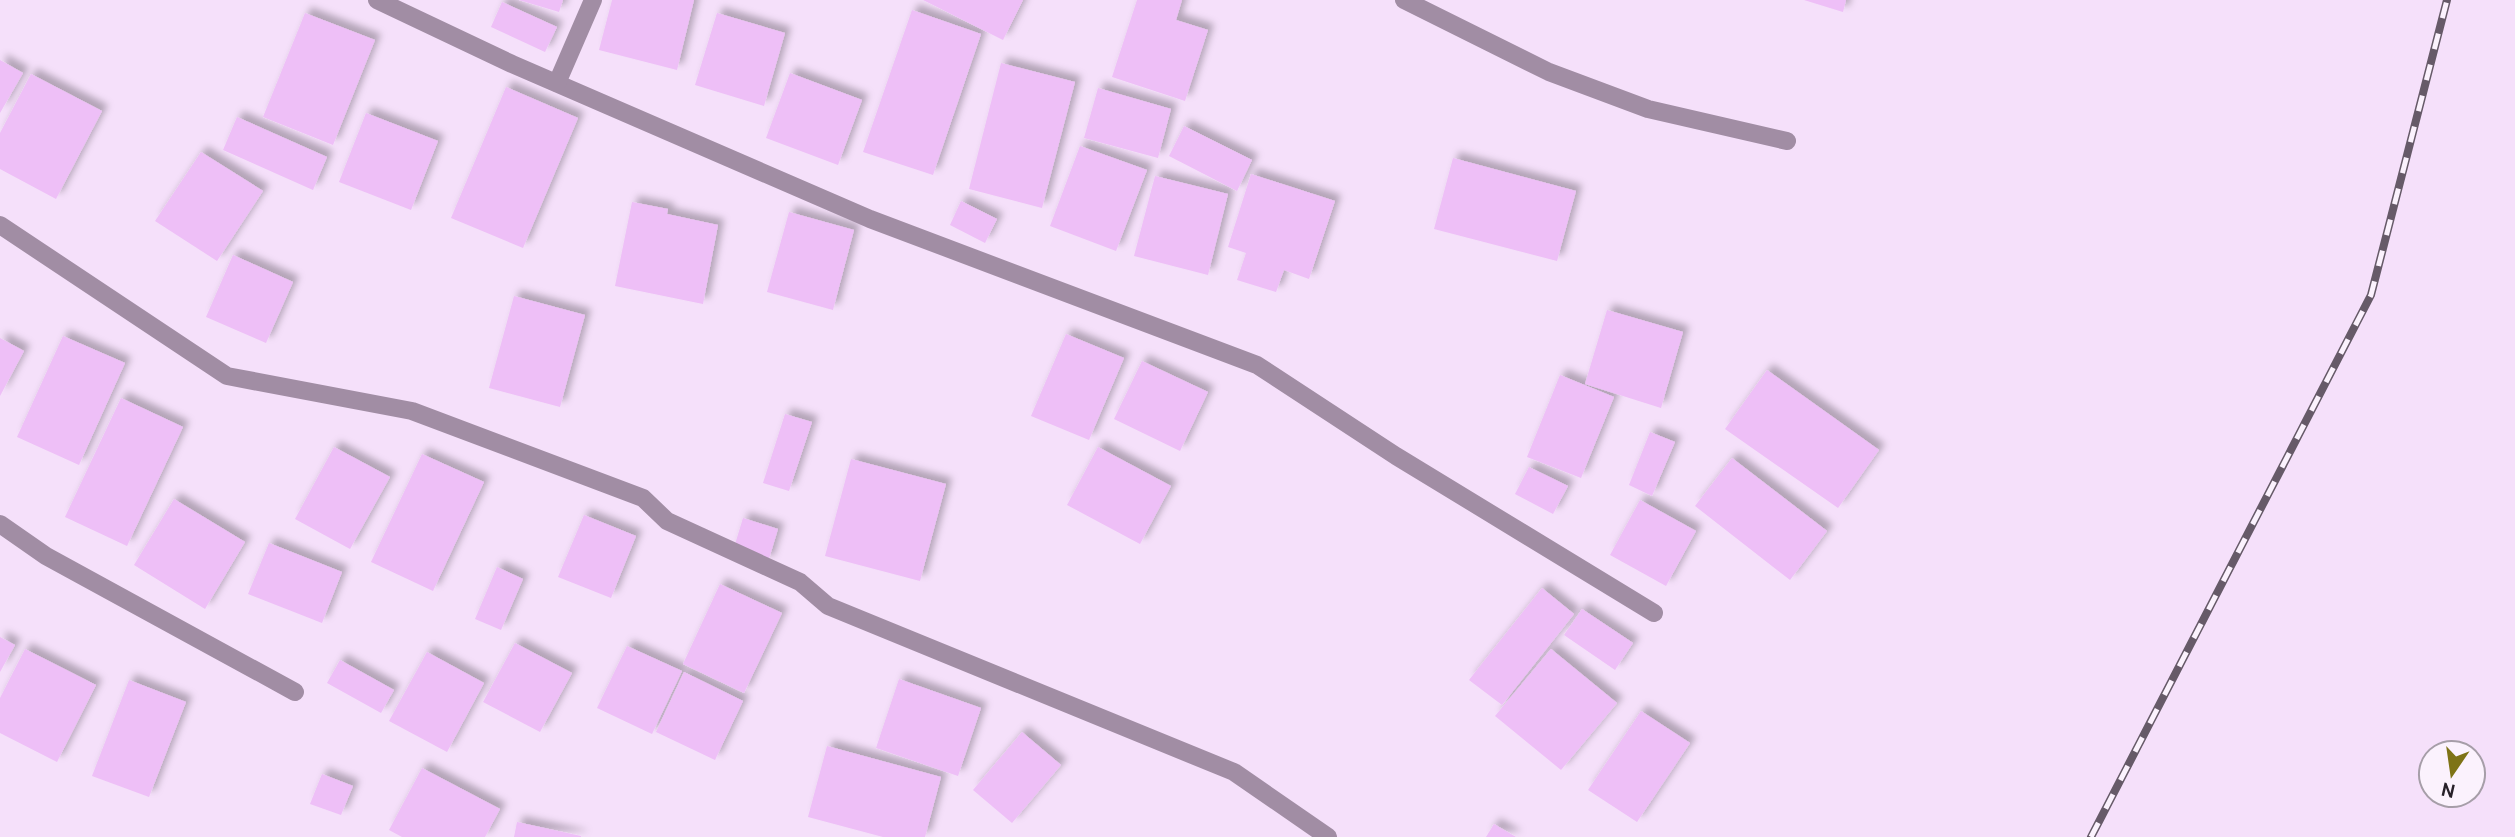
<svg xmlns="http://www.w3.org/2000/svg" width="2515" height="837" viewBox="0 0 2515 837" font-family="Cabin,sans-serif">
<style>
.building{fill:#eebff7;filter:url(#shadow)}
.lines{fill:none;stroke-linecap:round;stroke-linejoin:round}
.minor{stroke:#a18da4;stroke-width:18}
.rail-casing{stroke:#665a68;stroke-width:8}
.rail{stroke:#fbf2fd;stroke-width:5;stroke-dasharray:16;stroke-linecap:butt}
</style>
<defs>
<filter id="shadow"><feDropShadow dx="6" dy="-6" stdDeviation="3.5" flood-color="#0004"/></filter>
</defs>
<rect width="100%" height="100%" fill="#f5e0fa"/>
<g class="building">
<path d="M519,0H563L559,12Z"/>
<path d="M612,0H694L677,70L599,50Z"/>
<path d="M923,0H1023L1003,40Z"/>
<path d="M1137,0H1182L1176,20L1208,30L1185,101L1112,77Z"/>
<path d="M1804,0H1846L1843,12Z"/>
<path d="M502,2L557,27L545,52L491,27Z"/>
<path d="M912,10L981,34L933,175L863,152Z"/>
<path d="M305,13L375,40L333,145L263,117Z"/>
<path d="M717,13L785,33L764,106L695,85Z"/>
<path d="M0,60L23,73L0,113Z"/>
<path d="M1001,63L1075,82L1042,208L969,189Z"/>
<path d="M790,73L862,100L838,165L766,138Z"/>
<path d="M31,74L102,111L56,199L0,169V133Z"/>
<path d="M506,87L578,118L523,248L451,218Z"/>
<path d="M1098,88L1171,109L1158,158L1084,138Z"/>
<path d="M366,113L438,141L411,210L339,182Z"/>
<path d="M237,117L327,157L313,190L223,150Z"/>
<path d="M1184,126L1252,160L1237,191L1169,156Z"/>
<path d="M1080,146L1147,170L1116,251L1050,226Z"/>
<path d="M201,152L263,191L217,261L155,221Z"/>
<path d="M1453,158L1576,191L1557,261L1434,229Z"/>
<path d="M1251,174L1335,201L1309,279L1284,270L1276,292L1237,280L1246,253L1228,247Z"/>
<path d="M1155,176L1228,194L1208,275L1134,256Z"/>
<path d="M961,201L997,219L985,243L950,225Z"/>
<path d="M632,202L668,209L667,214L718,225L703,304L615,286Z"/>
<path d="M789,212L854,230L833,310L767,292Z"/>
<path d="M233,255L293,282L266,343L206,317Z"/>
<path d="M514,296L585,315L560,407L489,388Z"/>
<path d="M1607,310L1683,332L1661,408L1585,384Z"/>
<path d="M1066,334L1124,358L1089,440L1031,416Z"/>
<path d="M63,336L125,363L79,465L17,437Z"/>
<path d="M0,338L24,351L0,396Z"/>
<path d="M1142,361L1208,392L1180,451L1114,419Z"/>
<path d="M1767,370L1879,450L1838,508L1725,429Z"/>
<path d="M1560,375L1614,397L1581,478L1527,457Z"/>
<path d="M121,398L183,427L127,546L65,517Z"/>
<path d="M785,414L812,422L789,491L763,483Z"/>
<path d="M1650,432L1675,442L1652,496L1629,485Z"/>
<path d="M334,447L390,477L350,549L295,519Z"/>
<path d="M1098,447L1171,486L1140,544L1067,505Z"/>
<path d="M422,454L484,482L433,591L371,562Z"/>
<path d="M1732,458L1827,531L1790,580L1695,506Z"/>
<path d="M851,459L946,484L920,581L825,556Z"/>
<path d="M1529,467L1568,486L1553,514L1515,494Z"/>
<path d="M174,499L245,542L205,609L134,565Z"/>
<path d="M1640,500L1696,531L1666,586L1610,555Z"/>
<path d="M584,515L636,536L611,598L558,577Z"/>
<path d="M743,518L778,529L768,562L733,551Z"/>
<path d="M269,543L342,572L322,623L248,594Z"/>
<path d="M497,567L523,579L501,630L475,619Z"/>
<path d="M720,584L782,613L744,693L683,664Z"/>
<path d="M1542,588L1574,614L1502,705L1469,680Z"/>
<path d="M1582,609L1633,643L1615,670L1564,635Z"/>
<path d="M0,637L15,645L0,672Z"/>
<path d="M515,643L572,673L540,732L483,702Z"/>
<path d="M627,646L682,671L652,734L597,708Z"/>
<path d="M25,649L96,685L57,762L0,733V698Z"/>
<path d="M1551,649L1617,703L1561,770L1495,716Z"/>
<path d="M427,652L484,683L447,752L389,721Z"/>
<path d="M340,660L394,690L381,713L327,683Z"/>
<path d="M684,672L743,701L715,760L656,732Z"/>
<path d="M899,679L981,708L958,776L876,748Z"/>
<path d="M129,680L186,702L149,797L92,776Z"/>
<path d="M1641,711L1690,743L1637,822L1588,790Z"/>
<path d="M1022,732L1061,765L1012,823L973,790Z"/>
<path d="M827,746L941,777L925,837H883L808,817Z"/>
<path d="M422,768L500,809L485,837H402L389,830Z"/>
<path d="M322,774L353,786L341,815L310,804Z"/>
<path d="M517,822L581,836V837H514Z"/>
<path d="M1494,824L1516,837H1486Z"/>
</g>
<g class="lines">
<g class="minor">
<path d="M377,0L512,64L870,219L1257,365L1396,456L1654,613"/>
<path d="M1404,0L1549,72L1648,109L1787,141"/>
<path d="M557,83L593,0"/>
<path d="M0,225L227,376L412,411L643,498L667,521L800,582L828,606L1234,772L1328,837"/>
<path d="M0,524L46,556L295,692"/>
</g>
<defs>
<path id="rail" d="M2091,837L2371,295L2447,0"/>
</defs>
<use href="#rail" class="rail-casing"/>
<use href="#rail" class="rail"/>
</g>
<g transform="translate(2452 774) rotate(193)"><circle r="33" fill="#fbf2fd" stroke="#a69ea8" stroke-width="2"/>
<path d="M0-5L12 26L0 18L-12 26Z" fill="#7e7316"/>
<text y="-10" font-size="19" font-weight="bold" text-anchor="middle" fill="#272029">N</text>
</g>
</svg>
